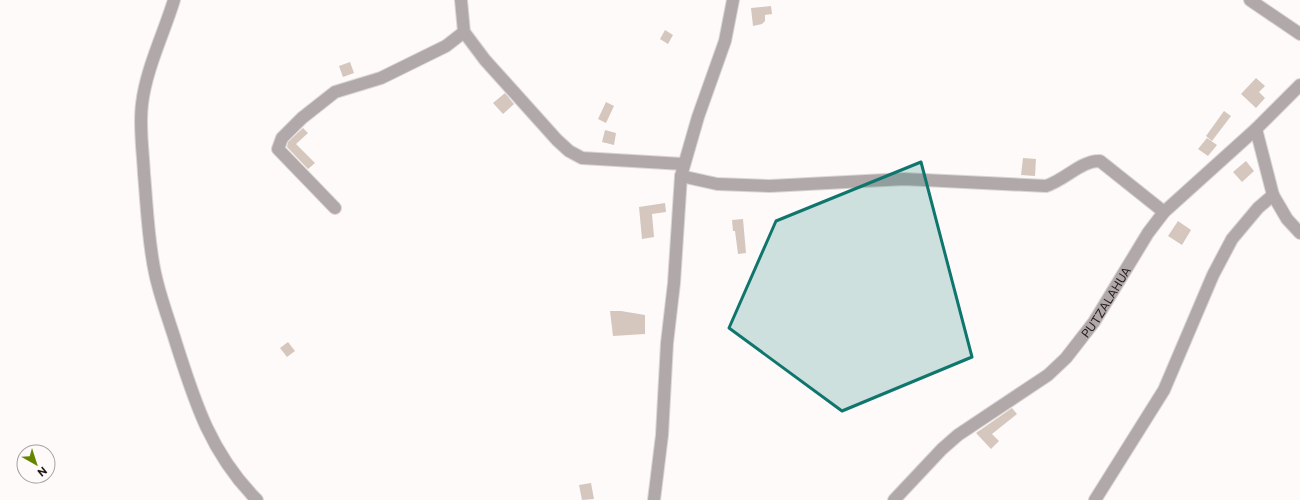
<svg xmlns="http://www.w3.org/2000/svg" width="1300" height="500" viewBox="0 0 1300 500" font-family="Commissioner,sans-serif">
<style>
.building{fill:#d5c7be}
.lines{fill:none;stroke-linecap:round;stroke-linejoin:round}
.minor-casing{stroke:#dbd6d5;stroke-width:14}
.tertiary-casing{stroke:#dbd6d5;stroke-width:14}
.minor{stroke:#b1a9a9;stroke-width:12}
.tertiary{stroke:#b1a9a9;stroke-width:12}
.marked{fill:#0f766e;fill-opacity:0.2;stroke:#0f766e;stroke-width:3;stroke-linejoin:round}
.labels{text-anchor:middle;dominant-baseline:central;stroke-width:4;stroke-linejoin:round;paint-order:stroke}
.street-label{font-size:12px;fill:#211a19;stroke:#fefaf9}
</style>
<rect width="100%" height="100%" fill="#fefaf9"/>
<g class="building">
<path d="M771,6L772,14L765,15V21L762,24L753,26L751,8Z"/>
<path d="M665,30L673,35L668,44L660,39Z"/>
<path d="M350,62L354,73L343,77L339,66Z"/>
<path d="M1256,78L1265,86L1259,92L1265,98L1256,108L1241,94Z"/>
<path d="M505,93L514,104L503,114L493,103Z"/>
<path d="M606,102L614,106L606,123L598,119Z"/>
<path d="M1224,111L1231,116L1212,141L1206,136Z"/>
<path d="M303,128L308,133L296,144L315,163L308,169L287,147L288,142Z"/>
<path d="M605,130L616,133L614,145L602,142Z"/>
<path d="M1207,138L1217,145L1208,156L1198,149Z"/>
<path d="M1023,158L1036,159L1035,176L1021,175Z"/>
<path d="M1246,161L1254,171L1242,182L1233,172Z"/>
<path d="M665,203L666,212L652,214L654,237L642,239L639,207Z"/>
<path d="M743,219L746,253L738,254L735,231H733L732,220Z"/>
<path d="M1178,221L1191,230L1182,245L1168,236Z"/>
<path d="M610,311H621L645,315V334L613,336Z"/>
<path d="M288,342L295,351L287,357L280,348Z"/>
<path d="M1012,408L1017,414L992,434L999,441L991,449L976,433Z"/>
<path d="M591,483L594,499L582,500L579,485Z"/>
</g>
<g class="lines">
<defs>
<g id="minor">
<path d="M174,0C164,33 146,69 142,104C139,127 143,151 144,174C147,207 148,241 155,273C160,297 169,320 176,343C195,403 211,454 257,500"/>
<path d="M461,0L464,32L485,60L557,140L569,151L582,158L683,164"/>
<path d="M1250,0L1300,34"/>
<path d="M1256,129L1273,195L1287,219L1300,233"/>
<path d="M681,176L717,184L770,186L904,179L1046,186C1065,180 1082,160 1100,161L1164,212"/>
<path d="M335,208L278,149L282,138L302,118L335,92L381,78L446,46L464,32"/>
<path d="M654,500L662,435L667,343L674,283L681,176L698,117L725,41L733,0"/>
<path d="M1095,500L1164,390L1213,275L1232,239L1258,208L1273,195"/>
</g>
<g id="tertiary">
<path id="s1" d="M894,500L942,449L958,435L1048,375L1066,358L1094,322L1148,233L1164,212L1256,129L1300,85"/>
</g>
</defs>
<use href="#minor" class="minor-casing"/>
<use href="#tertiary" class="tertiary-casing"/>
<use href="#minor" class="minor"/>
<use href="#tertiary" class="tertiary"/>
</g>
<path class="marked" d="M921,162L972,357L842,411L729,328L776,221Z"/>
<g class="labels">
<g class="street-label">
<text stroke="none"><textPath href="#s1" startOffset="293">PUTZALAHUA</textPath></text>
</g>
</g>
<g transform="translate(36 464) rotate(141)"><circle r="19" fill="#fefaf9" stroke="#a6a09f"/>
<path d="M0-3L7 15L0 10L-7 15Z" fill="#658500"/>
<text y="-6" font-size="11" font-weight="bold" text-anchor="middle" fill="#211a19">N</text>
</g>
</svg>
